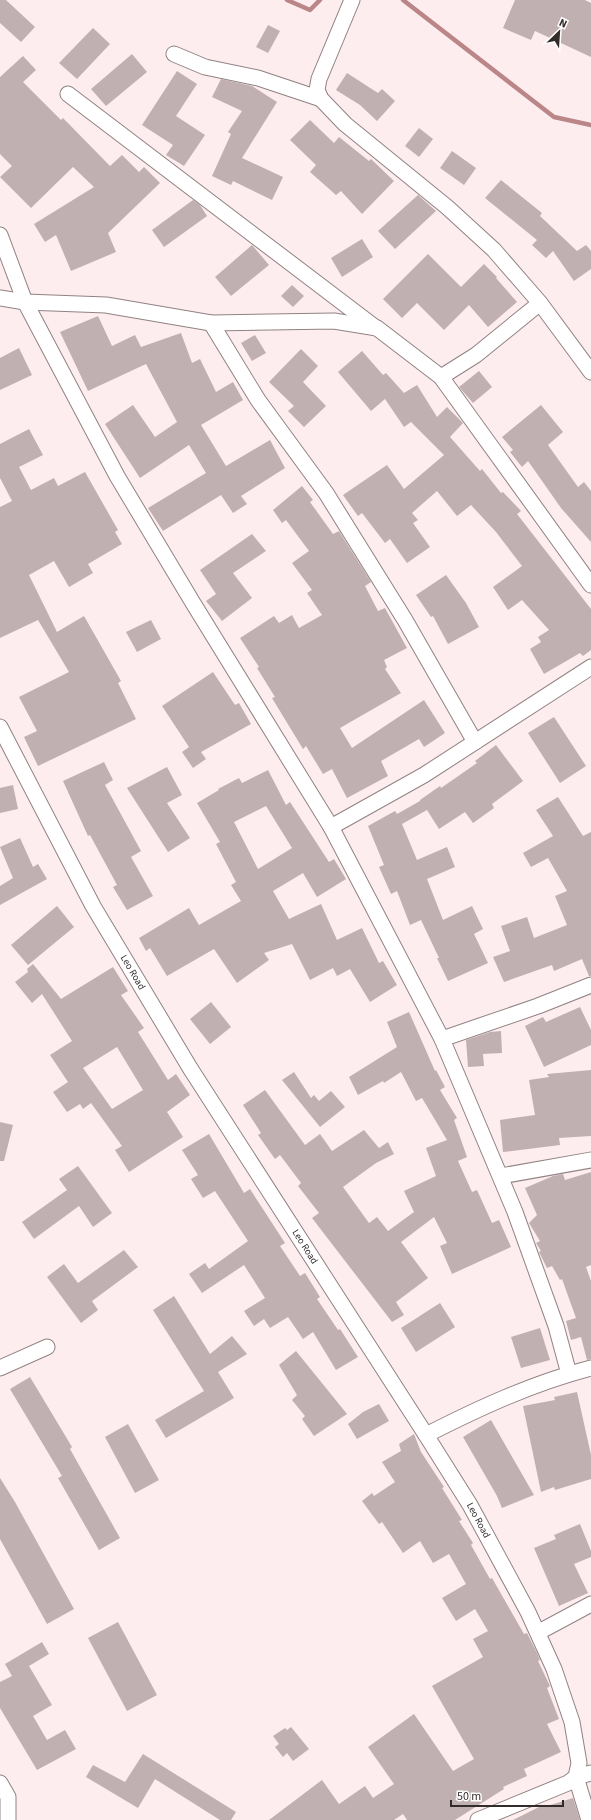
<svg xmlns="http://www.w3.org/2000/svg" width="591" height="1820" viewBox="0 0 591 1820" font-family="'Source Sans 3',sans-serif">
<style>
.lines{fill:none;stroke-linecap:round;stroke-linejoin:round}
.stream{stroke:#ba8688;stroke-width:4.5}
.building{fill:#c0b0b1;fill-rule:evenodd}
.minor-casing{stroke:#918283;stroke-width:17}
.minor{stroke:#fff;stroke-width:15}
.labels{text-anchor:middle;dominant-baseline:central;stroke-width:4;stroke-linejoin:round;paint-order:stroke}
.street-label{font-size:10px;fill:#322b2c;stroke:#fff}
</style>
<rect width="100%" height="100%" fill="#feedee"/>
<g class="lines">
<g class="stream">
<path d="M287,0L310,10L320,0"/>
<path d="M403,0L554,117L591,125"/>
</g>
</g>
<g class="building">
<path d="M0,0H6L35,27L21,42L0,23Z"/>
<path d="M515,0H585L591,3V57L535,31L531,40L503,28Z"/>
<path d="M268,25L280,31L268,53L256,47Z"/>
<path d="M93,28L110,44L77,79L59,63Z"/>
<path d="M132,54L147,72L106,106L91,89Z"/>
<path d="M23,56L36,70L23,82L61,120L63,118L110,166L122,155L139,172L144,167L160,183L108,233L116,252L71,271L56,235L45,242L34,224L94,187L73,167L31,208L0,177L12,166L0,154V77Z"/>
<path d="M177,71L197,84L176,116L205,135L184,166L166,155L173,145L142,125Z"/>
<path d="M347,73L378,93L382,89L395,101L377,121L360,105L336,90Z"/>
<path d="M221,79L252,86L277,102L242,158L283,177L272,200L233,181L231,185L212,176L231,134L228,132L242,111L212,97Z"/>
<path d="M310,120L334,143L339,137L369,161L371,159L394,181L362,214L341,191L336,195L310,172L316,165L290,140Z"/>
<path d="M419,128L433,139L419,157L405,146Z"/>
<path d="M452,151L476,168L464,185L440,168Z"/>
<path d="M501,180L542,213L540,216L577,251L586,245L591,251V269L574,281L553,251L546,258L532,245L537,240L485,198Z"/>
<path d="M418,195L436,211L395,249L378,231Z"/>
<path d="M193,200L200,205L207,216L164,247L152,230Z"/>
<path d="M362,239L373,257L342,277L331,258Z"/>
<path d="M252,245L269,265L231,296L215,277Z"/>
<path d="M428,254L461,287L484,264L497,277L496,278L517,302L488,327L469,305L444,330L417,303L402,318L383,299Z"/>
<path d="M292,285L304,296L293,307L281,296Z"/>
<path d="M98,316L112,346L135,335L141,347L181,333L192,363L200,359L216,392L233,382L243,400L201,425L226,466L270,440L285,468L241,496L247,504L233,513L221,495L163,531L148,508L206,473L189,445L140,478L105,424L133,405L155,437L177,422L146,364L88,391L60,332Z"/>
<path d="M255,335L266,353L252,361L241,343Z"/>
<path d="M19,348L32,375L0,390V358Z"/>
<path d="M301,349L318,366L303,382L326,406L304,427L288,411L294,406L269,382Z"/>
<path d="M362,351L383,375L386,373L404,393L417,385L437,417L447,407L463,423L450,437L480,471L482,469L501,493L503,492L521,511L517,514L591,609V650L583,656L580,653L544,674L530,649L541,642L538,637L549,630L522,600L508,610L493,587L522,566L496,532L471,505L457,516L437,491L412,513L418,520L413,523L430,547L407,563L390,539L385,543L362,513L358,516L343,495L387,465L404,489L444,455L411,422L404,427L385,399L371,411L338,372Z"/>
<path d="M479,371L492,387L473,403L459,387Z"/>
<path d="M541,405L563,432L548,445L578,487L584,482L591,491V542L561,508L528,461L522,467L510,452L513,450L502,437Z"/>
<path d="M29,429L43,455L19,467L31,490L54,478L58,486L85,472L118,530L115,532L122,544L88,564L93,573L69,587L54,561L29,575L57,632L84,616L121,681L118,683L136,719L38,766L24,737L37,731L19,697L69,672L38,620L0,638V507L12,501L0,478V444Z"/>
<path d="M302,486L313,500L310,502L333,534L339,531L371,582L365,586L378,611L385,608L407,648L384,660L387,667L385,669L401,693L340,728L352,748L424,700L445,733L424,747L419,739L381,761L388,776L347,798L332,769L323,774L306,746L303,749L272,698L275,697L257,668L259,667L240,638L274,616L279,623L292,615L299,628L322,615L307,593L312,590L292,563L309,551L286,520L282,523L273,510Z"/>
<path d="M252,534L266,551L233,573L252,598L222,621L206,601L216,594L200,570Z"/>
<path d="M446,575L466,603L479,627L448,644L433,616L431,617L416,595Z"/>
<path d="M151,620L161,639L137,652L126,632Z"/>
<path d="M213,672L235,705L239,703L251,724L201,752L206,759L193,768L182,752L189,747L162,706Z"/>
<path d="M554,717L586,766L560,783L528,733Z"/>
<path d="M496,745L523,781L492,804L494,808L473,823L465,812L439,829L427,810L402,824L417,860L447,847L455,867L427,879L443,920L472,906L483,929L474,934L488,963L448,981L437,958H439L421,920L410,925L397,891L391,894L379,867L384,865L368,826L395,811L397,814L420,801V800L440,786L441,788L477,763L475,761Z"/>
<path d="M104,762L113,780L105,785L141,851L131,857L153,896L127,910L113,887L117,885L90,835L88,836L63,781Z"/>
<path d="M167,767L182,795L167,803L190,838L168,852L127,788Z"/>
<path d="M268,770L286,805L290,802L329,862L334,859L346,879L317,897L303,873L273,891L289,919L321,904L337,940L362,928L379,963L383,961L397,985L370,1002L350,969L337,976L333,968L310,980L292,944L264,953L269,960L237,983L214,949L167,976L150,948L146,951L139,938L189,908L199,925L241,901L231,885L236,882L216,844L220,842L197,803L219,790L218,789L239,778L242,783ZM266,806L292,848L258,869L234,822Z"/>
<path d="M13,785L18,809L0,813V788Z"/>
<path d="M558,797L583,836L591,832V976H589L582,959L554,971L552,965L504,982L493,957L510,951L501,926L527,917L534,938L567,925L555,896L567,891L548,858L531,867L523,853L553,836L536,810Z"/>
<path d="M20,838L33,867L38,864L47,879L0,905V886L13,878L0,847Z"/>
<path d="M57,906L74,927L28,965L11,945Z"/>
<path d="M33,964L61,999L113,967L128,991L121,995L144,1028L138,1032L168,1080L176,1074L190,1095L167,1112L183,1137L129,1172L115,1150L122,1146L91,1103L83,1109L80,1104L67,1112L53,1092L68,1082L50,1055L72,1041L42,994L32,1003L15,982L28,972L27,969ZM117,1047L143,1090L112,1109L83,1068Z"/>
<path d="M211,1002L231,1027L210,1044L190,1019Z"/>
<path d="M580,1007L591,1030V1045L544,1067L525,1026L543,1017L546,1022Z"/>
<path d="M409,1012L435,1071L436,1070L445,1087L440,1090L457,1118L454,1120L467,1157L458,1161L472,1192L477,1190L492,1223L499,1220L511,1247L452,1274L440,1246L447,1243L434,1217L401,1242L428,1278L396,1302L404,1315L392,1322L312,1218L319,1213L298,1186L301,1183L280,1155L275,1159L258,1135L261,1133L243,1105L265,1090L305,1145L320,1134L332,1151L364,1130L379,1148L388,1142L394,1154L376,1163L343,1187L369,1223L377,1217L388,1231L414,1212L404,1191L436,1176L426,1148L447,1140L422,1098L416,1101L401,1072L384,1083L383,1081L358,1095L349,1077L397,1047L387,1022Z"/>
<path d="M501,1031L502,1053L483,1054L484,1066L468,1067L466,1040L490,1032Z"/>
<path d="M591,1070V1136L559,1138L560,1145L503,1152L500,1120L535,1115L529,1080L549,1077L547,1074Z"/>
<path d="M294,1072L311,1098L314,1095L319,1101L331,1091L345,1107L320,1127L282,1080Z"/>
<path d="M0,1122L13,1125L4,1161H0Z"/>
<path d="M209,1134L244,1193L250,1189L285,1243L280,1246L300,1276L305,1273L320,1297L317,1299L338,1330L340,1329L358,1357L336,1370L313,1332L303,1339L288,1317L270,1328L264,1319L254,1326L244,1311L265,1298L244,1265L202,1293L189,1274L205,1263L209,1269L248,1241L215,1191L203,1198L191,1179L198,1175L182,1150Z"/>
<path d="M78,1166L112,1213L93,1227L79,1206L34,1239L22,1222L67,1190L59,1179Z"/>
<path d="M591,1172V1265L586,1267L591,1281V1359L587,1360L581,1337L571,1340L566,1321L576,1318L562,1279L560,1280L552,1266L547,1268L539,1252L541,1251L536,1243L540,1241L529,1223L537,1215L525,1188L553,1176L563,1174L565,1180Z"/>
<path d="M124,1250L138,1267L92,1301L98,1310L81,1323L47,1277L64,1264L78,1283Z"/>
<path d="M174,1296L210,1354L232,1336L247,1354L218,1372L234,1398L166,1438L155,1420L204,1391L153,1310Z"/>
<path d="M440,1303L455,1327L416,1352L401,1328Z"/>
<path d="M540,1328L550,1360L521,1368L511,1337Z"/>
<path d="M296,1351L347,1414L314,1436L302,1419L305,1416L292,1400L297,1395L279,1365Z"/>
<path d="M30,1377L72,1447L70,1449L120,1538L99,1550L58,1478L62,1476L10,1389Z"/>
<path d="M577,1392L591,1455V1479L555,1490L554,1487L541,1492L523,1406L555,1400L554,1397Z"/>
<path d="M379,1404L389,1421L357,1439L348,1424L363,1412Z"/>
<path d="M491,1420L534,1495L502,1508L497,1496L463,1437Z"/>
<path d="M128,1424L159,1480L135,1493L105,1437Z"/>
<path d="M414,1434L421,1452L444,1487L442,1488L462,1520L459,1521L473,1543L471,1545L490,1579L492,1578L524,1634L527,1633L537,1653L540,1660L538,1661L550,1686L547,1688L559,1719L547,1724L561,1752L524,1769L527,1776L503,1787L504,1789L455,1820H407L403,1814L394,1820H269L322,1780L339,1804L365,1786L373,1798L394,1784L368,1747L414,1714L453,1771L474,1759L432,1686L483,1657L473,1639L488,1631L475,1609L456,1621L442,1598L466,1584L449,1554L433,1563L420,1541L403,1553L382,1522L379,1524L362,1501L372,1493L374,1496L395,1482L382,1462L401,1451L399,1444Z"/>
<path d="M0,1478L15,1502L74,1609L47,1624L0,1539Z"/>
<path d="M580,1524L591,1551V1557L574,1564L588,1593L559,1606L534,1548L556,1539L554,1535Z"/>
<path d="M118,1622L157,1695L127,1711L88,1638Z"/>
<path d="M42,1642L49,1654L29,1666L52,1705L33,1716L47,1740L65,1730L76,1749L37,1770L0,1708V1682L12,1676L5,1664Z"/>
<path d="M291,1727L309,1749L293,1761L287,1753L283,1757L275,1747L279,1744L273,1736L285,1728L287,1730Z"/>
<path d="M143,1754L236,1812L231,1820H220L155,1779L138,1808L86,1777L93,1765L125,1782Z"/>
<path d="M573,1798L580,1820H513L543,1805L544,1807Z"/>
</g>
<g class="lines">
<defs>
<g id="minor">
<path d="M352,0L319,79L317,90L321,99L345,124L447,207L494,250L540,303L591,372"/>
<path d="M174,54L205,67L258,78L321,99"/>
<path d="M68,94L376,328"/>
<path d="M0,235L25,302L117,476L193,603L331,827L442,1039L515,1212L556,1326L569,1374"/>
<path d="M0,298L25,302L106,305L211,323L334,321L377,328L441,377L476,355L540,303"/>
<path d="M211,323L258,400L326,493L405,620L475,742"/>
<path d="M441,377L591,585"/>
<path id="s1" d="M0,727L93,906L190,1068L426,1435L470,1505L528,1612L554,1669L572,1722L579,1763L576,1777L589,1820"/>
<path d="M331,827L424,775L591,667"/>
<path d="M442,1039L538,1006L591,985"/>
<path d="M501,1176L591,1160"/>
<path d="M0,1368L47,1347"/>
<path d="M426,1435C479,1408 533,1383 591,1368"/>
<path d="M539,1632L591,1604"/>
<path d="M0,1783L8,1797V1820"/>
<path d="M478,1820L568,1783L576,1777L591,1773"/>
</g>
</defs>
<use href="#minor" class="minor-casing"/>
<use href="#minor" class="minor"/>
</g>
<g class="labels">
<g class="street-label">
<text stroke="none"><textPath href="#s1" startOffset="279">Leo Road</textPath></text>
<text stroke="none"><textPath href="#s1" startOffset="603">Leo Road</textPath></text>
<text stroke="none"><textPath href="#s1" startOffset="927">Leo Road</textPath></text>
</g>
</g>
<g transform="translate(559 32) rotate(25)" stroke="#ffffff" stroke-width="3" paint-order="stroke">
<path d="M0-3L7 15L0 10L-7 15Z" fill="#322b2c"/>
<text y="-6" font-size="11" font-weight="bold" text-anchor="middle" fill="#322b2c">N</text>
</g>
<path d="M451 1800v6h112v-6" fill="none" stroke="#322b2c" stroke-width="2"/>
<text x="457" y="1800" font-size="12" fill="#322b2c" stroke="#ffffff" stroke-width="3" paint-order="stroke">50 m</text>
</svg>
